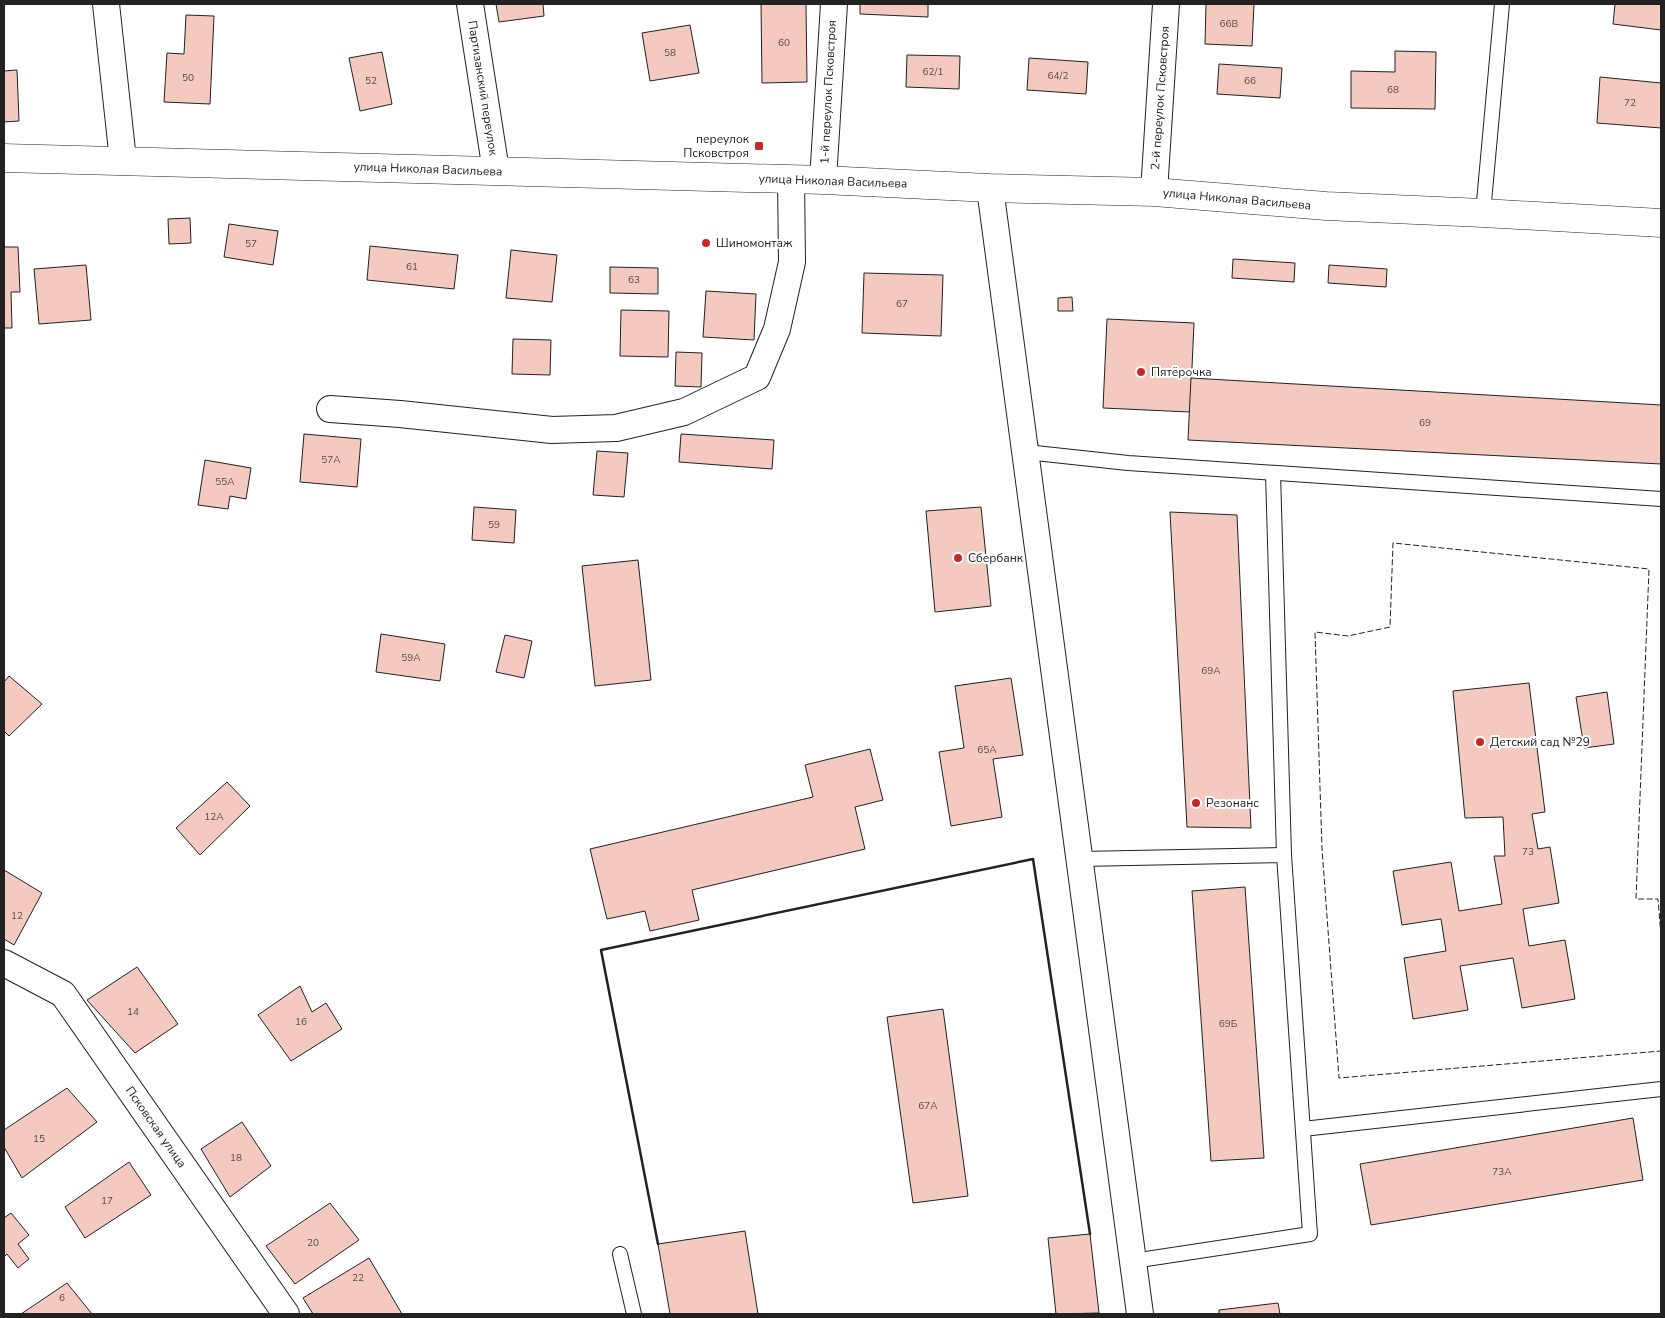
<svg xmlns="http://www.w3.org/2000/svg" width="1665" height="1318" viewBox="0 0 1665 1318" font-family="'Nunito Sans',sans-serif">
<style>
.building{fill:#f3c9c0;stroke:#222}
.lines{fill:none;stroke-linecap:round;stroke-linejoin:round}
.lane-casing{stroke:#222;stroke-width:16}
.street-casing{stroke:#222;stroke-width:28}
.primary-casing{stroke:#222;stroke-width:29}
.lane{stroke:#fff;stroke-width:14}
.street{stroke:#fff;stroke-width:26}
.primary{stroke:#fff;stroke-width:28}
.fence{stroke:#222;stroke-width:1;stroke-dasharray:6 2.5;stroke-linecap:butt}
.wall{stroke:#222;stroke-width:2.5}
.poi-dot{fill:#c62828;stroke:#fff;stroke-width:2}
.labels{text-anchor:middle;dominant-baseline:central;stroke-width:4;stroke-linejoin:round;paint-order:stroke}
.number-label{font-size:10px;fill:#564c4a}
.street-label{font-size:12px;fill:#222;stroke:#fff}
.poi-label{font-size:12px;fill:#222;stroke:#fff;text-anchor:start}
</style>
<rect width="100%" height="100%" fill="#fff"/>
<g class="building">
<path d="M496,4H543L544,16L499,22Z"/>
<path d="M761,4H806L807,82L762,83Z"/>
<path d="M860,4H928V17L860,14Z"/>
<path d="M1206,4H1254L1252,46L1205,44Z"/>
<path d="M1615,4H1661V30L1613,24Z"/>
<path d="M186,15L214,16L210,104L164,102L167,53L184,54Z"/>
<path d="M690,25L699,73L650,81L642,33Z"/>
<path d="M1395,51L1436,52L1435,109L1351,108V71L1395,72Z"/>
<path d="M382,52L392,104L360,111L349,58Z"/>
<path d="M907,55L960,56L959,89L906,87Z"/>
<path d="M1029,58L1088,62L1086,94L1027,90Z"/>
<path d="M1219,64L1282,68L1280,98L1217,94Z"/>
<path d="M17,70L19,121L4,122V71Z"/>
<path d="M1600,77L1661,83V128L1597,123Z"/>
<path d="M190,218L191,243L169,244L168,219Z"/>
<path d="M229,224L278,231L273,265L224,257Z"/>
<path d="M370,246L458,255L454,289L367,280Z"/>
<path d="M4,247H18L20,292H11L12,328H4Z"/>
<path d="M511,250L557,255L552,302L506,298Z"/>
<path d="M1233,259L1295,263L1294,282L1232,278Z"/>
<path d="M86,265L91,320L39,324L34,269Z"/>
<path d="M1329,265L1387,269L1386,287L1328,283Z"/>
<path d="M610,267L658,268V294L610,293Z"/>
<path d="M864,273L943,275L941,336L862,333Z"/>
<path d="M706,291L756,294L754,340L703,337Z"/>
<path d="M1072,297L1073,311H1058V298Z"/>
<path d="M621,310L669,311L668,357L620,356Z"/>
<path d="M1107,319L1194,323L1190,412L1103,408Z"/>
<path d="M513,339L551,340L550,375L512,374Z"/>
<path d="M676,352L702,353L701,387L675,386Z"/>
<path d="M1191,378L1661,405V464L1188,440Z"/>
<path d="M304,434L361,439L357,487L300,482Z"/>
<path d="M681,434L774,440L772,469L679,462Z"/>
<path d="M597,451L628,453L624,497L593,495Z"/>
<path d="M205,460L251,468L246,499L230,496L228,509L198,505Z"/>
<path d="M474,507L516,510L514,543L472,540Z"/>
<path d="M981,507L991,606L935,612L926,511Z"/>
<path d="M1170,512L1237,515L1251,828L1187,827Z"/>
<path d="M638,560L651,680L595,686L582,566Z"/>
<path d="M381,634L445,644L440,681L376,672Z"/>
<path d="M505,635L532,641L524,678L496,672Z"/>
<path d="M9,676L42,704L9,736L4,731V682Z"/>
<path d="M1011,678L1023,755L993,759L1002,817L951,826L939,752L964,748L955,686Z"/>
<path d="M1529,683L1545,812L1532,814L1538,849L1550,847L1559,903L1523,909L1529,946L1565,940L1575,999L1522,1008L1513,958L1460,966L1468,1010L1413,1019L1404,958L1446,951L1441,919L1402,925L1393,871L1451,862L1459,911L1502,904L1494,856H1505L1503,817L1465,818L1453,691Z"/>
<path d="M1607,692L1614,744L1584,748L1576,697Z"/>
<path d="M870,749L883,800L855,807L865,849L692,890L699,920L650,931L645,911L607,919L590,849L813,797L805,765Z"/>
<path d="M227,782L250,806L200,855L176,828Z"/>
<path d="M4,870L42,893L14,945L4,939Z"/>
<path d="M1245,887L1264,1158L1211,1161L1192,891Z"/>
<path d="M137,967L178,1024L135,1053L87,1000Z"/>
<path d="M300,986L312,1012L326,1003L342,1029L291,1061L258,1015Z"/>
<path d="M943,1009L968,1196L913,1203L887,1017Z"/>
<path d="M67,1088L97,1122L22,1178L4,1147V1130Z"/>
<path d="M1633,1118L1643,1180L1371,1225L1360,1164Z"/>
<path d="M242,1122L271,1166L230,1197L201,1149Z"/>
<path d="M129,1162L151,1195L85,1238L65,1207Z"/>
<path d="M330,1203L359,1240L295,1284L266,1246Z"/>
<path d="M11,1213L29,1235L18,1244L29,1259L18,1268L7,1254L4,1257V1218Z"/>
<path d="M745,1231L758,1314H670L658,1244Z"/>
<path d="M1090,1234L1099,1313L1056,1314L1048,1238Z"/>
<path d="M369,1258L402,1314H313L303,1298Z"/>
<path d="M67,1283L92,1314H21Z"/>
<path d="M1278,1303L1280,1314H1219V1310Z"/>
</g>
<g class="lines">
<defs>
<g id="lane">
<path d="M1483,213L1502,4"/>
<path d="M1026,452L1128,463L1661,499"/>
<path d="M1273,473L1284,855"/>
<path d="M1080,859L1284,855L1310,1234L1133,1261"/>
<path d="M1303,1129L1661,1089"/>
<path d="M620,1254L634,1314"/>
</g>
<g id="street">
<path d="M106,4L123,160"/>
<path d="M470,4L496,171"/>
<path d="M823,180L834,4"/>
<path d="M990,188L1140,1314"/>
<path d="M1154,192L1166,4"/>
<path d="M330,409L400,414L552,430L616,428L684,412L757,377L777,329L792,262L791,179"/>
<path d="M4,963L63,994L286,1314"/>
</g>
<path id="primary" d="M4,158L823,180L990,188L1154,192L1326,206L1483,213L1661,223"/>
</defs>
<use href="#lane" class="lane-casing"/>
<use href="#street" class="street-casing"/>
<use href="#primary" class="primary-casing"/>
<use href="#lane" class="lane"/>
<use href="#street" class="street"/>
<use href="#primary" class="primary"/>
<path class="fence" d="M1661,936L1658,899H1636L1649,569L1393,543L1390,627L1348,636L1315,632L1322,849L1339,1078L1661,1051"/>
<path class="wall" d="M658,1244L601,950L1033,859L1090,1234"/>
</g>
<g class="poi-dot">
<rect x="754" y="141" width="10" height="10" rx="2.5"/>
<circle cx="706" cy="243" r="5"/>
<circle cx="1141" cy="372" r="5"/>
<circle cx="958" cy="558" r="5"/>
<circle cx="1480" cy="742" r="5"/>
<circle cx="1196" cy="803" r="5"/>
</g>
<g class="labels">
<g class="number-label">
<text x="1229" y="24">66В</text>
<text x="784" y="43">60</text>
<text x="670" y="53">58</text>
<text x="933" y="72">62/1</text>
<text x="1058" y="76">64/2</text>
<text x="188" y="78">50</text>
<text x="371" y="81">52</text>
<text x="1250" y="81">66</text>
<text x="1393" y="90">68</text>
<text x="1630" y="103">72</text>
<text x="251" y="244">57</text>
<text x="412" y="267">61</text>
<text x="634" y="280">63</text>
<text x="902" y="304">67</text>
<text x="1425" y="423">69</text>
<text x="331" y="460">57А</text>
<text x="225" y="482">55А</text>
<text x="494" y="525">59</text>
<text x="411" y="658">59А</text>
<text x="1211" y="671">69А</text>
<text x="987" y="750">65А</text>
<text x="214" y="817">12А</text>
<text x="1528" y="852">73</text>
<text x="17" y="916">12</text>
<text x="133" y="1012">14</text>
<text x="301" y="1022">16</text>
<text x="1228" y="1024">69Б</text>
<text x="928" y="1106">67А</text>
<text x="39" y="1139">15</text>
<text x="236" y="1158">18</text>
<text x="1502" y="1172">73А</text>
<text x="107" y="1201">17</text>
<text x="313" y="1243">20</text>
<text x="358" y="1278">22</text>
<text x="62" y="1298">6</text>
</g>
<g class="street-label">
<text transform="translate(483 88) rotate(81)">Партизанский переулок</text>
<text transform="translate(828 92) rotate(-87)">1-й переулок Псковстроя</text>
<text transform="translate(1160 98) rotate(-86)">2-й переулок Псковстроя</text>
<text transform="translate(428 169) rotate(2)">улица Николая Васильева</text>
<text transform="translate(833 181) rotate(2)">улица Николая Васильева</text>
<text transform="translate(1237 199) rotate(5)">улица Николая Васильева</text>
<text transform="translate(156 1127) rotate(55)">Псковская улица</text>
</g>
<g class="poi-label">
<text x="749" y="139" text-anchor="end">переулок<tspan x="749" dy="14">Псковстроя</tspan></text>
<text x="716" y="243">Шиномонтаж</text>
<text x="1151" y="372">Пятёрочка</text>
<text x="968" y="558">Сбербанк</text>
<text x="1490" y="742">Детский сад №29</text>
<text x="1206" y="803">Резонанс</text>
</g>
</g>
<rect width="1665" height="1318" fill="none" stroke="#222222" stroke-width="10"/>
</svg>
